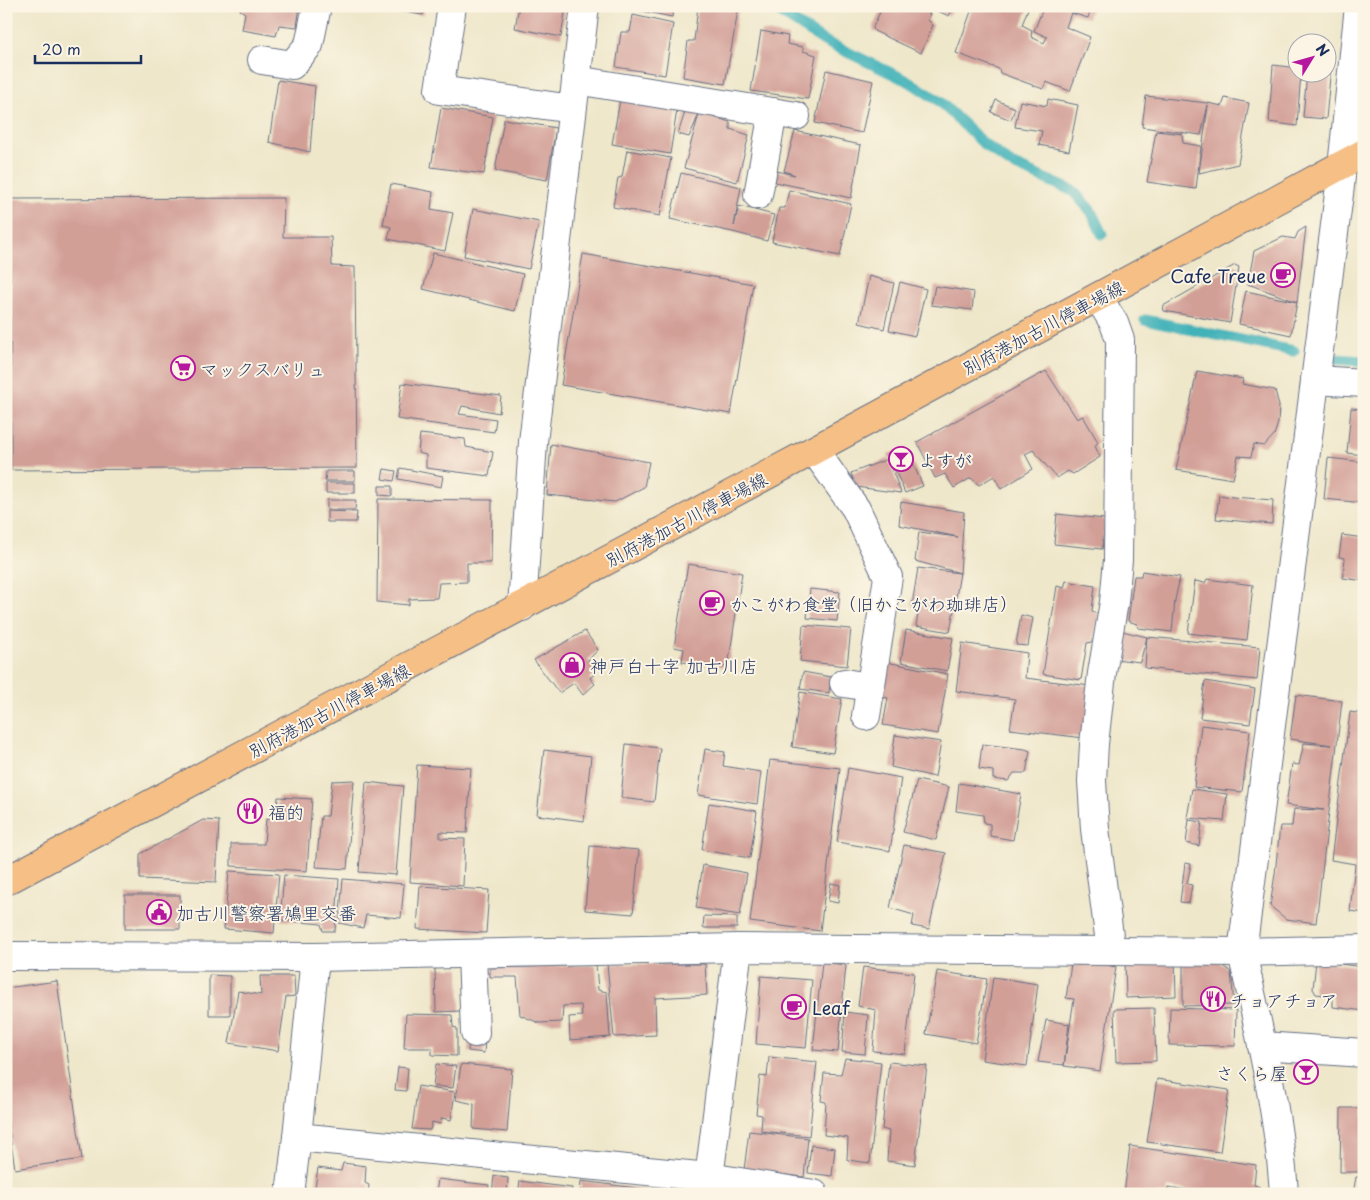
<svg xmlns="http://www.w3.org/2000/svg" width="1370" height="1200" viewBox="0 0 1370 1200" font-family="'Playpen Sans','Klee One',sans-serif">
<style>
.lines{fill:none;stroke-linecap:round;stroke-linejoin:round}
.stream{stroke:#42b2b9;stroke-width:11}
.building{fill:#d29f97}
.minor-casing{stroke:#656f84;stroke-width:30}
.major-casing{stroke:#656f84;stroke-width:30}
.minor{stroke:#fff;stroke-width:28}
.major{stroke:#f5bf86;stroke-width:28}
.labels{text-anchor:middle;dominant-baseline:central;stroke-width:4;stroke-linejoin:round;paint-order:stroke}
.poi-label{font-size:18px;fill:#1b2f5e;stroke:#fcf5e5;text-anchor:start}
.street-label{font-size:18px;fill:#1b2f5e;stroke:#fcf5e5}
</style>
<rect width="100%" height="100%" fill="#fcf5e5"/>
<filter id="ink" filterUnits="userSpaceOnUse"><feTurbulence type="fractalNoise" baseFrequency=".02" numOctaves="2"/><feDisplacementMap in="SourceGraphic" scale="10" xChannelSelector="R" yChannelSelector="G"/><feConvolveMatrix kernelMatrix="1 2 1 2 8 2 1 2 1" color-interpolation-filters="sRGB"/></filter>
<filter id="wash" filterUnits="userSpaceOnUse"><feTurbulence type="fractalNoise" baseFrequency=".0096" numOctaves="4" result="noise"/><feDisplacementMap in="SourceGraphic" scale="20" xChannelSelector="R" yChannelSelector="G"/><feGaussianBlur stdDeviation="1.12" result="paint"/><feColorMatrix in="noise" values="0 0 0 0 0 0 0 0 0 0 0 0 0 0 0 0 0 1.4 0 .05"/><feComposite in="paint" operator="in"/></filter>
<g filter="url(#wash)">
<rect width="100%" height="100%" fill="#eee7ca"/>
<g class="lines">
<g class="stream">
<path d="M770,6L824,41L910,82L939,101L984,144L1011,164L1073,191L1091,211L1102,234"/>
<path d="M1145,320L1294,351"/>
<path d="M1336,359L1364,361"/>
</g>
</g>
<g id="blocks">
<g class="building">
<path d="M241,6H300L297,27L279,25L276,36L242,30L245,13L240,10Z"/>
<path d="M370,6H425L423,15L370,7Z"/>
<path d="M519,6H566L561,37L515,28Z"/>
<path d="M632,6H674L672,17L632,9Z"/>
<path d="M698,6H712L738,11L725,84L683,77L688,41H694Z"/>
<path d="M883,6H923L921,8L930,14L928,20L933,25L921,53L874,31L873,27Z"/>
<path d="M926,6H954L949,16Z"/>
<path d="M973,6H1029L1022,25L1032,30L1031,37L1044,43L1047,37L1034,31L1044,6H1092L1088,18L1071,13L1066,27L1090,37L1070,91L1046,82L1043,89L1000,73L999,69L956,53Z"/>
<path d="M633,15L673,24L665,75L616,67L621,32H630Z"/>
<path d="M761,31L788,36L787,44L803,47V51L816,55L808,99L751,91Z"/>
<path d="M1328,56H1332L1326,119L1303,117L1307,72H1328Z"/>
<path d="M1273,65L1298,68V72H1301L1297,126L1269,122Z"/>
<path d="M826,70L873,81L862,133L815,123Z"/>
<path d="M278,80L315,86L310,152L269,142Z"/>
<path d="M1146,96L1208,103L1222,106L1225,98L1249,103L1238,164L1199,173L1208,105L1201,135L1142,127Z"/>
<path d="M1048,99L1078,105L1069,151L1039,145L1042,131L1015,127L1020,101L1047,106Z"/>
<path d="M620,100L677,110L670,154L612,144Z"/>
<path d="M996,100L1015,108L1011,120L991,112Z"/>
<path d="M441,108L493,117L484,174L431,167Z"/>
<path d="M686,109L730,122V129L749,135L737,182L684,168L699,114L689,137L678,134Z"/>
<path d="M504,119L556,128L547,180L495,171Z"/>
<path d="M795,131L861,145L851,198L775,182L777,171L795,175L784,171Z"/>
<path d="M1156,131L1182,134L1183,143L1201,146L1196,189L1147,182Z"/>
<path d="M627,150L671,158L660,216L613,207L618,178L622,177Z"/>
<path d="M681,173L741,187L734,226L739,206L774,215L767,241L733,232L670,219Z"/>
<path d="M391,184L433,192L431,209L453,213L445,251L388,239L391,227L383,225Z"/>
<path d="M789,190L851,204L840,256L772,242L779,208H785Z"/>
<path d="M284,198L283,237H331L332,266L355,267L357,468L11,470L10,199Z"/>
<path d="M473,209L539,222L529,269L464,256Z"/>
<path d="M1306,227L1297,302L1291,335L1239,324L1246,291L1297,302L1248,284L1254,251L1283,237L1295,239L1298,232Z"/>
<path d="M433,253L523,274L515,311L423,289Z"/>
<path d="M583,254L753,284L731,414L561,385Z"/>
<path d="M1235,265L1239,267L1230,323L1164,311L1163,306Z"/>
<path d="M869,276L894,283L884,329L859,323Z"/>
<path d="M900,282L926,289L915,336L889,330Z"/>
<path d="M935,286L974,292L972,310L931,305Z"/>
<path d="M1046,371L1077,419L1083,416L1098,442L1095,446L1100,457L1073,474L1068,471L1057,478L1033,450L1025,454L1033,469L1001,489L994,476L979,485L971,478L954,488L945,474L935,478L917,442Z"/>
<path d="M1197,371L1243,379L1242,384L1275,390L1279,406L1278,423L1274,435L1264,446L1254,444L1251,457L1238,456L1233,479L1176,470Z"/>
<path d="M402,383L501,396L499,413L462,406L459,414L496,419L494,432L397,419Z"/>
<path d="M1351,408L1364,409V455L1347,453Z"/>
<path d="M420,434L465,439L466,447L493,452L489,476L426,468V455L418,453Z"/>
<path d="M551,444L649,462L644,487L615,502L547,495Z"/>
<path d="M906,448L923,486L905,493L888,454Z"/>
<path d="M1328,458L1364,462V503L1324,499Z"/>
<path d="M888,459L901,493L856,487L851,473Z"/>
<path d="M400,468L443,476L441,487L398,479Z"/>
<path d="M384,469L396,471L394,481L382,479Z"/>
<path d="M326,471H355V481H325Z"/>
<rect x="326" y="483" width="29" height="10"/>
<path d="M379,486H392V496L379,495Z"/>
<path d="M1219,495L1233,497L1273,500L1272,524L1216,519Z"/>
<path d="M378,499L492,500L491,563H467V582L439,583L437,598L409,599V605L377,602Z"/>
<path d="M327,500H356L355,510H327Z"/>
<path d="M901,502L964,512L960,573L950,632L916,626L919,608L912,605L918,568L960,573L915,561L919,532L958,537L899,525Z"/>
<path d="M327,511L357,512L356,522H327Z"/>
<path d="M1057,514L1105,519L1102,549L1054,544Z"/>
<path d="M1342,535L1364,538V581L1343,578L1345,558L1339,557Z"/>
<path d="M688,564L742,573L728,667L682,662L684,649L674,647Z"/>
<path d="M1142,571L1180,577L1175,600L1172,632L1138,628L1137,624L1128,621L1134,576H1141Z"/>
<path d="M1207,579L1253,585L1247,640L1188,633L1195,581L1205,583Z"/>
<path d="M1066,581L1095,586L1092,611L1099,614L1093,642L1087,643L1081,680L1043,674L1057,586L1064,588Z"/>
<path d="M810,589L840,592L837,621L807,618Z"/>
<path d="M1021,615L1033,618L1028,646L1016,645Z"/>
<path d="M803,625L851,629L847,666L800,661Z"/>
<path d="M906,630L953,638L947,671L901,662Z"/>
<path d="M1118,630L1147,637L1140,662L1115,659Z"/>
<path d="M585,631L598,650L588,660L597,672L590,678L595,684L583,695L574,683L559,693L534,660Z"/>
<path d="M1147,637L1260,647L1257,680L1145,668Z"/>
<path d="M962,643L1027,653L1025,678L1091,686L1084,738L1010,729L1015,699L956,691Z"/>
<path d="M881,661L948,674L938,734L883,725L888,698L872,695Z"/>
<path d="M803,672L831,677L829,693L800,689Z"/>
<path d="M1205,681L1255,689L1250,724L1200,718Z"/>
<path d="M800,692L842,699L833,753L792,747Z"/>
<path d="M1296,695L1342,701L1316,923L1286,919L1270,906L1275,874L1280,826H1292L1294,809L1324,810L1286,805L1292,764L1299,765L1304,743L1332,745L1290,739Z"/>
<path d="M1350,712L1364,714V913L1350,911L1355,864L1331,860Z"/>
<path d="M1201,725L1250,731L1242,792L1194,787Z"/>
<path d="M895,735L941,742L935,777L891,767Z"/>
<path d="M626,744L660,748L654,802L621,798Z"/>
<path d="M982,744L1025,749L1030,751L1026,773H1014L1008,781L993,779V771L979,769Z"/>
<path d="M705,749L725,752L723,766L761,772L757,804L698,795Z"/>
<path d="M544,750L591,756L584,821L537,815Z"/>
<path d="M770,760L840,768L820,931L750,922Z"/>
<path d="M417,765L471,768L467,833L440,832V838L465,839L463,886L410,882Z"/>
<path d="M848,768L901,778L890,851L837,842Z"/>
<path d="M354,780L347,869L316,867L321,816H328L332,781Z"/>
<path d="M917,780L949,787L936,840L903,832Z"/>
<path d="M366,782L403,786L396,875L359,872Z"/>
<path d="M959,783L1021,794L1013,840L990,836V824L984,823L983,815L956,811Z"/>
<path d="M1192,789L1227,794L1224,821L1187,818Z"/>
<path d="M278,797L312,799L307,871L231,866V844H264L266,819H276Z"/>
<path d="M709,803L757,811L750,858L702,850Z"/>
<path d="M203,820L219,821L216,882L140,879V854Z"/>
<path d="M1189,820L1202,822L1199,846L1186,843Z"/>
<path d="M904,845L946,853L929,929L912,926L914,915L890,908Z"/>
<path d="M590,846L639,850L633,914L585,910Z"/>
<path d="M1185,863L1191,864L1187,884L1192,885L1189,903L1180,902Z"/>
<path d="M703,865L747,873L740,915L696,908Z"/>
<path d="M229,871L279,874L274,933L224,929Z"/>
<path d="M284,875L339,879L335,931H323L321,924L280,920Z"/>
<path d="M343,879L404,884L401,918L366,915L363,928L339,923Z"/>
<path d="M831,883L840,885L838,903L828,901Z"/>
<path d="M420,886L489,890L486,933L417,929Z"/>
<rect x="125" y="895" width="55" height="34"/>
<path d="M704,916L737,917V928H703Z"/>
<path d="M1175,959L1176,996L1126,998L1125,960Z"/>
<path d="M1183,959L1218,961L1231,972L1234,1005L1183,1006Z"/>
<path d="M1080,960L1116,967L1100,1071L1064,1066L1074,999L1066,998L1071,964L1079,965Z"/>
<path d="M1316,961L1364,967V1011L1333,1007V996L1316,994L1313,989Z"/>
<path d="M822,962L846,965L838,1052L813,1050Z"/>
<path d="M607,964H705L707,995L655,998L656,1035L614,1037Z"/>
<path d="M596,965L598,990L607,992L610,1037L570,1040L569,1017L582,1016L581,1005L563,1006L562,1022L539,1023L520,1015L517,977H490V968Z"/>
<path d="M863,967L914,973L905,1054L873,1051L876,1010L858,1006Z"/>
<path d="M435,968H459L460,1011L436,1012Z"/>
<path d="M937,971L987,979L976,1043L926,1034Z"/>
<path d="M209,975L230,976V1015H209Z"/>
<path d="M260,976H294L295,996L286,997L278,1051L229,1043L238,991L261,995Z"/>
<path d="M761,976L812,980L806,1048L756,1044Z"/>
<path d="M993,977L1038,984L1027,1066L982,1060Z"/>
<path d="M57,981L82,1159L15,1169L6,1109V988Z"/>
<path d="M1154,1008L1156,1061L1116,1062L1114,1009Z"/>
<path d="M1170,1008L1236,1010L1235,1046L1169,1045Z"/>
<path d="M845,1012L868,1015L865,1054L842,1052Z"/>
<path d="M406,1014L452,1015L453,1027L457,1028V1056L432,1055V1048H404Z"/>
<path d="M1046,1020L1069,1024L1064,1065L1038,1062Z"/>
<path d="M469,1039L485,1040L484,1053L468,1051Z"/>
<path d="M769,1057L817,1062L809,1136L761,1131L762,1115L756,1114L760,1076L767,1077Z"/>
<path d="M845,1058L881,1062L870,1163L847,1160L848,1138L824,1135L826,1102L821,1101L824,1073L841,1074Z"/>
<path d="M889,1062L927,1066L915,1165L887,1161L889,1131L882,1129Z"/>
<path d="M436,1064L456,1066L453,1088L433,1086Z"/>
<path d="M461,1064L512,1069L507,1132L473,1129L474,1104L456,1100Z"/>
<path d="M398,1067L408,1068L406,1091L395,1090Z"/>
<path d="M1157,1079L1229,1090L1220,1152L1147,1142Z"/>
<path d="M418,1086L455,1092L451,1120L442,1118L440,1124L432,1122L430,1130L412,1129Z"/>
<path d="M1341,1108H1364V1172H1340Z"/>
<path d="M749,1131L808,1138L804,1177L744,1170Z"/>
<path d="M811,1145L835,1148L832,1176L808,1173Z"/>
<path d="M1130,1146L1256,1165L1254,1185L1260,1187L1259,1194H1193V1191L1168,1187L1167,1194H1124Z"/>
<path d="M343,1163L366,1166L365,1183L369,1185L368,1194H314L318,1168L341,1171Z"/>
<path d="M494,1176L508,1178L507,1194H492Z"/>
<path d="M1356,1177L1364,1178V1194H1353Z"/>
<path d="M438,1179L489,1185L488,1194H436Z"/>
<path d="M520,1181L572,1188L571,1194H518Z"/>
<path d="M581,1181L669,1192V1194H580Z"/>
</g>
</g>
</g>
<g filter="url(#ink)">
<use href="#blocks" fill-opacity="0" stroke="#656f84" stroke-width="1"/>
<g class="lines">
<defs>
<g id="minor">
<path d="M452,6L439,90L572,109"/>
<path d="M262,60L292,65L309,45L317,6"/>
<path d="M576,80L796,116"/>
<path d="M758,195L773,112"/>
<path d="M1098,297L1114,323L1120,340L1118,560L1114,602L1102,673L1094,744L1092,781L1095,829L1111,951"/>
<path d="M1315,380L1364,383"/>
<path d="M814,450L856,509L888,577L866,716"/>
<path d="M522,607L533,442L585,6"/>
<path d="M844,683L870,687"/>
<path d="M472,954L475,1033"/>
<path d="M6,956L315,957L738,948L1242,952L1364,949"/>
<path d="M1262,1046L1364,1053"/>
<path d="M297,1137L709,1177L814,1194"/>
<path d="M290,1194L297,1137L315,957"/>
<path d="M707,1194L738,948"/>
<path d="M1284,1194C1279,1113 1259,1031 1242,952L1340,186L1359,6"/>
</g>
<path id="major" d="M6,881L814,450L1364,153"/>
</defs>
<use href="#minor" class="minor-casing"/>
<use href="#major" class="major-casing"/>
<use href="#minor" class="minor"/>
<use href="#major" class="major"/>
</g>
</g>
<defs>
<symbol id="cafe-ring" viewBox="-11 -11 22 22"><circle r="9.5" fill="#fcf5e5" stroke="#b5179e" stroke-width="1.5"/><path d="M-5.5-4.5H6V0H3Q3 3.5 0 3.5H-2.5Q-5.5 3.5-5.5 0ZM3-3.2v2h1.7v-2ZM-6 4.5H4V6H-6Z" fill="#b5179e"/></symbol>
<symbol id="supermarket-ring" viewBox="-11 -11 22 22"><circle r="9.5" fill="#fcf5e5" stroke="#b5179e" stroke-width="1.5"/><path d="M-6-5.5h2.5l.6 2H6L4.5 2H-2.5L-4.4-4H-6ZM-1.5 3.2a1.3 1.3 0 1 0 .1 0ZM3 3.2a1.3 1.3 0 1 0 .1 0Z" fill="#b5179e"/></symbol>
<symbol id="bar-ring" viewBox="-11 -11 22 22"><circle r="9.5" fill="#fcf5e5" stroke="#b5179e" stroke-width="1.5"/><path d="M-6-5H6L.8 .8V4.5H3.5V6h-7V4.5H-.8V.8Z" fill="#b5179e"/></symbol>
<symbol id="shop-ring" viewBox="-11 -11 22 22"><circle r="9.5" fill="#fcf5e5" stroke="#b5179e" stroke-width="1.5"/><path d="M-5-2.5h2.3a2.7 3.5 0 0 1 5.4 0H5L5.5 6h-11ZM-1.5-2.5h3a1.5 2.3 0 0 0-3 0Z" fill="#b5179e"/></symbol>
<symbol id="restaurant-ring" viewBox="-11 -11 22 22"><circle r="9.5" fill="#fcf5e5" stroke="#b5179e" stroke-width="1.5"/><path d="M-5-6h1v4h1v-4h1v4h1v-4h1v5L-1.5 .5V6h-2V.5L-5-1ZM5-6V6H3V1.5H1.5Q1.5-4 5-6Z" fill="#b5179e"/></symbol>
<symbol id="civic-ring" viewBox="-11 -11 22 22"><circle r="9.5" fill="#fcf5e5" stroke="#b5179e" stroke-width="1.5"/><path d="M-.6-6.5H3V-4.5H.6V-3L4-1V1h2V6H-6V1h2V-1L-.6-3ZM-1.2 2.5V6h2.4V2.5Z" fill="#b5179e"/></symbol>
</defs>
<g fill-rule="evenodd">
<use href="#cafe-ring" x="1269" y="261" width="28" height="28"/>
<use href="#supermarket-ring" x="169" y="354" width="28" height="28"/>
<use href="#bar-ring" x="887" y="445" width="28" height="28"/>
<use href="#cafe-ring" x="698" y="589" width="28" height="28"/>
<use href="#shop-ring" x="558" y="651" width="28" height="28"/>
<use href="#restaurant-ring" x="236" y="797" width="28" height="28"/>
<use href="#civic-ring" x="145" y="898" width="28" height="28"/>
<use href="#restaurant-ring" x="1199" y="985" width="28" height="28"/>
<use href="#cafe-ring" x="780" y="993" width="28" height="28"/>
<use href="#bar-ring" x="1292" y="1058" width="28" height="28"/>
</g>
<g class="labels">
<g class="poi-label">
<text x="1266" y="275" text-anchor="end">Cafe Treue</text>
<text x="200" y="368">マックスバリュ</text>
<text x="918" y="459">よすが</text>
<text x="730" y="603">かこがわ食堂（旧かこがわ珈琲店）</text>
<text x="590" y="665">神戸白十字 加古川店</text>
<text x="268" y="811">福的</text>
<text x="176" y="912">加古川警察署鳩里交番</text>
<text x="1230" y="999">チョアチョア</text>
<text x="812" y="1007">Leaf</text>
<text x="1288" y="1072" text-anchor="end">さくら屋</text>
</g>
<g class="street-label">
<text transform="translate(1043 327) rotate(-28)">別府港加古川停車場線</text>
<text transform="translate(686 519) rotate(-28)">別府港加古川停車場線</text>
<text transform="translate(329 710) rotate(-28)">別府港加古川停車場線</text>
</g>
</g>
<rect width="1370" height="1200" fill="none" stroke="#fcf5e5" stroke-width="25"/>
<g transform="translate(1312 58) rotate(53)"><circle r="24" fill="#fcf5e5" stroke="#a2a6af"/>
<path d="M0-4L9 19L0 12L-9 19Z" fill="#b5179e"/>
<text y="-8" font-size="14" font-weight="bold" text-anchor="middle" fill="#1b2f5e">N</text>
</g>
<path d="M35 55v8h106v-8" fill="none" stroke="#1b2f5e" stroke-width="2.5"/>
<text x="42" y="55" font-size="15" fill="#1b2f5e" stroke="#fcf5e5" stroke-width="4" paint-order="stroke">20 m</text>
</svg>
